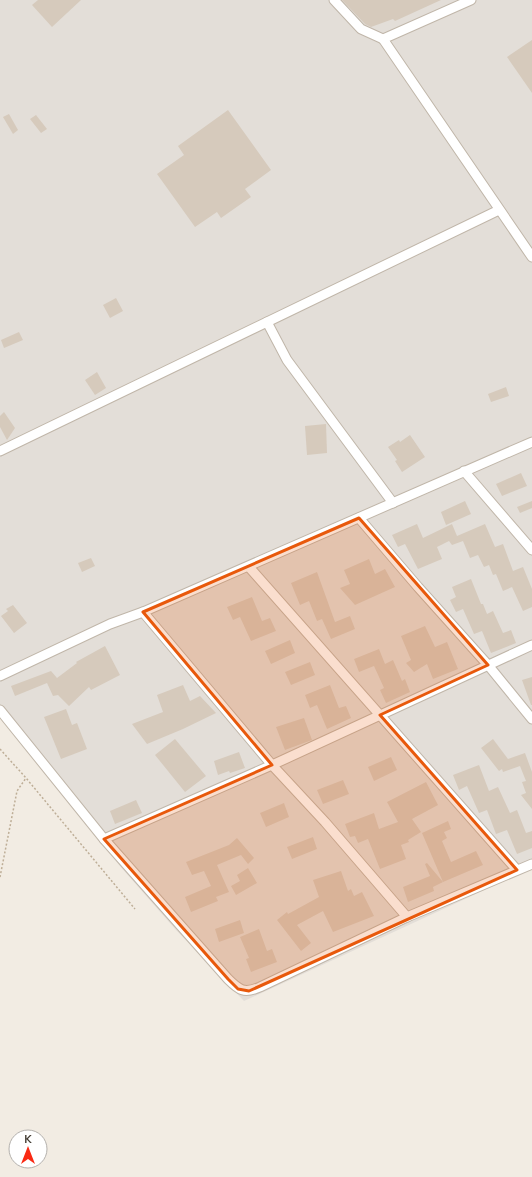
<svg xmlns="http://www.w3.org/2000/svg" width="532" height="1177" viewBox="0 0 532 1177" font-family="'Nunito Sans',sans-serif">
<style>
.industrial{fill:#e3ded8}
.building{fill:#d6cabc}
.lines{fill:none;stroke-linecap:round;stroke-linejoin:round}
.street-casing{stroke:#c0b6a9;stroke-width:11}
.path{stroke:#beae97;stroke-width:1.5;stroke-dasharray:2 2;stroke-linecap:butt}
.street{stroke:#fff;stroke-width:9}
.marked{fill:#e8590c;fill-opacity:0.2;stroke:#e8590c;stroke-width:3;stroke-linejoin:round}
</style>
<rect width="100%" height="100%" fill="#f2ece3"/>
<path class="industrial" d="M0,0H532V868L244,1001L176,930L119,865L0,712Z"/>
<g class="building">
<path d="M38,0H81L52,27L32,5Z"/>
<path d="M342,0H441L395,21L393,19L371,27L365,24Z"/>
<path d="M532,40V93L507,57Z"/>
<path d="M228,110L271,170L245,189L251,197L221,218L217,212L195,227L157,174L184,155L178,146Z"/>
<path d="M9,114L18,130L13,134L3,117Z"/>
<path d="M36,115L47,129L41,133L30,119Z"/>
<path d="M116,298L123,311L110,318L103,305Z"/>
<path d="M19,332L23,340L4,348L1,340Z"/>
<path d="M97,372L106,388L95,395L85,380Z"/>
<path d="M506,387L509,396L491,402L488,394Z"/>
<path d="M4,412L15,428L7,440L0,427V416Z"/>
<path d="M326,424L327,453L307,455L305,426Z"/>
<path d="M410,435L425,457L402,472L395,461L397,460L388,447L399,440L400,442Z"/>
<path d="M521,473L527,486L502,496L496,484Z"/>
<path d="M465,501L471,514L446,525L441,512Z"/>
<path d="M532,501V508L520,513L517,507Z"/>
<path d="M417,524L423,538L452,524L457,536L485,524L495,547L503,544L513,571L523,567L532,589V607L523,611L512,587L503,591L496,574L493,575L489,565L484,567L478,555L470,558L463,541L452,545L449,541L437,547L442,559L418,569L405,544L398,547L392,535Z"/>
<path d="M91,558L95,566L82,572L78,563Z"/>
<path d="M369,559L375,574L385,569L395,587L355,605L340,588L350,584L344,570Z"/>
<path d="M317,572L335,622L350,616L355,629L331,639L322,619L317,621L309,601L300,605L291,583Z"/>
<path d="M471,579L481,604H483L487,614L493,611L503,633L511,630L516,643L491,653L482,631L474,634L463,609L456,612L450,600L456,597L452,587Z"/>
<path d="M252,597L262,621L270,618L276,631L251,641L240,617L233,620L227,607Z"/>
<path d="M13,605L27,623L14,633L1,616L8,611L6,609Z"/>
<path d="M425,626L435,647L447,642L458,669L433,679L427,664L414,672L406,663L411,660L401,636Z"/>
<path d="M290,640L295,653L271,664L265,651Z"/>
<path d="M105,646L120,675L91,690L89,687L69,706L58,695L53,696L47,683L15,696L11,686L51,671L57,678L77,663L76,662Z"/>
<path d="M379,649L385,664L393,660L402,681L405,679L410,692L386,703L380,690L384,688L374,666L359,672L354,659Z"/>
<path d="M310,662L315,675L291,685L285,672Z"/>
<path d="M532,677V705H531L522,680Z"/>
<path d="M183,685L190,701L200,696L216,713L183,729L147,744L132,724L163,712L157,695Z"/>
<path d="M330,685L339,708L346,706L351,718L327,729L317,705L310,708L305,695Z"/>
<path d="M66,709L72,725L77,723L87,749L61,759L44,717Z"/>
<path d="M304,718L312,740L285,750L276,727Z"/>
<path d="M175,739L206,776L185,792L155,755Z"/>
<path d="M493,739L508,759L525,753L532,772V809L521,795L526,793L522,782L526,781L520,766L503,772L502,769L499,771L481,748Z"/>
<path d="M239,752L245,768L230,773L229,771L218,775L214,761Z"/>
<path d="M391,757L397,770L374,781L368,767Z"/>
<path d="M479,765L489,791L498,787L510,813L517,810L526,833L532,831V848L517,854L507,830L496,834L487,810L479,813L467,786L459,790L453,775Z"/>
<path d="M343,780L349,794L323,804L317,790Z"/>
<path d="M426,782L438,805L412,819L421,832L408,840L409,842L401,845L406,859L380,869L368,839L358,843L355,836L350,837L345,824L374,813L379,829L398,822L387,802Z"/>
<path d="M136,800L142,813L115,824L110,811Z"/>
<path d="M284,803L289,817L266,827L260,813Z"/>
<path d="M448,821L451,829L444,832L447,838L442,841L451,862L476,851L483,865L443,882L422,833Z"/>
<path d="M313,837L317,849L292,859L287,847Z"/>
<path d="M237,838L254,858L248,864L241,855L217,865L229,892L216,897L218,901L191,912L185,897L211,886L204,871L192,875L186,862L229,845Z"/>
<path d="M427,863L443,882L433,887L434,891L408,902L403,887L430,876L425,864Z"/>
<path d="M248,868L257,883L236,895L231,886L240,881L237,875Z"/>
<path d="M341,871L348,891L351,889L354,896L362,892L374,916L333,932L323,911L297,925L311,943L301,951L277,920L287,912L288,914L319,897L313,880Z"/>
<path d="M240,920L244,933L219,942L215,929Z"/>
<path d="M259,929L267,951L272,949L277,962L251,972L246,959L249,958L240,937Z"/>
</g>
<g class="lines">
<defs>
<g id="street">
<path d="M334,0L361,29L383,39"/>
<path d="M471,0L383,39L532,257"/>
<path d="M267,322L287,360L393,503"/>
<path d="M0,451L499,210"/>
<path d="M464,471L532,550"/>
<path d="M359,518L418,587L488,665L532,719"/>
<path d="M249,567L517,870"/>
<path d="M143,612L272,765L325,822L407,917"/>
<path d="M0,676L110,624L143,612L532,442"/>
<path d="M0,710L104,839L228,979C239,990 244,994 260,987L407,917L532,864"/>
<path d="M104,839L272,765L532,645"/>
</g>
</defs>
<use href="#street" class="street-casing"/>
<g class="path">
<path d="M0,749L26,778L135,909"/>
<path d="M0,877L17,791L26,778"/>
</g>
<use href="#street" class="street"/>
</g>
<path class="marked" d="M359,518L488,665L380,715L517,870L249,991L238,989L228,979L104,839L272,765L143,612Z"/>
<g transform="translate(28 1149)"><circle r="19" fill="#ffffff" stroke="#b4b1ad"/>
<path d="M0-3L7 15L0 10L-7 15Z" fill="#f92913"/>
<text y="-6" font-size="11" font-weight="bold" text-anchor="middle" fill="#433c33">K</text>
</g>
</svg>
